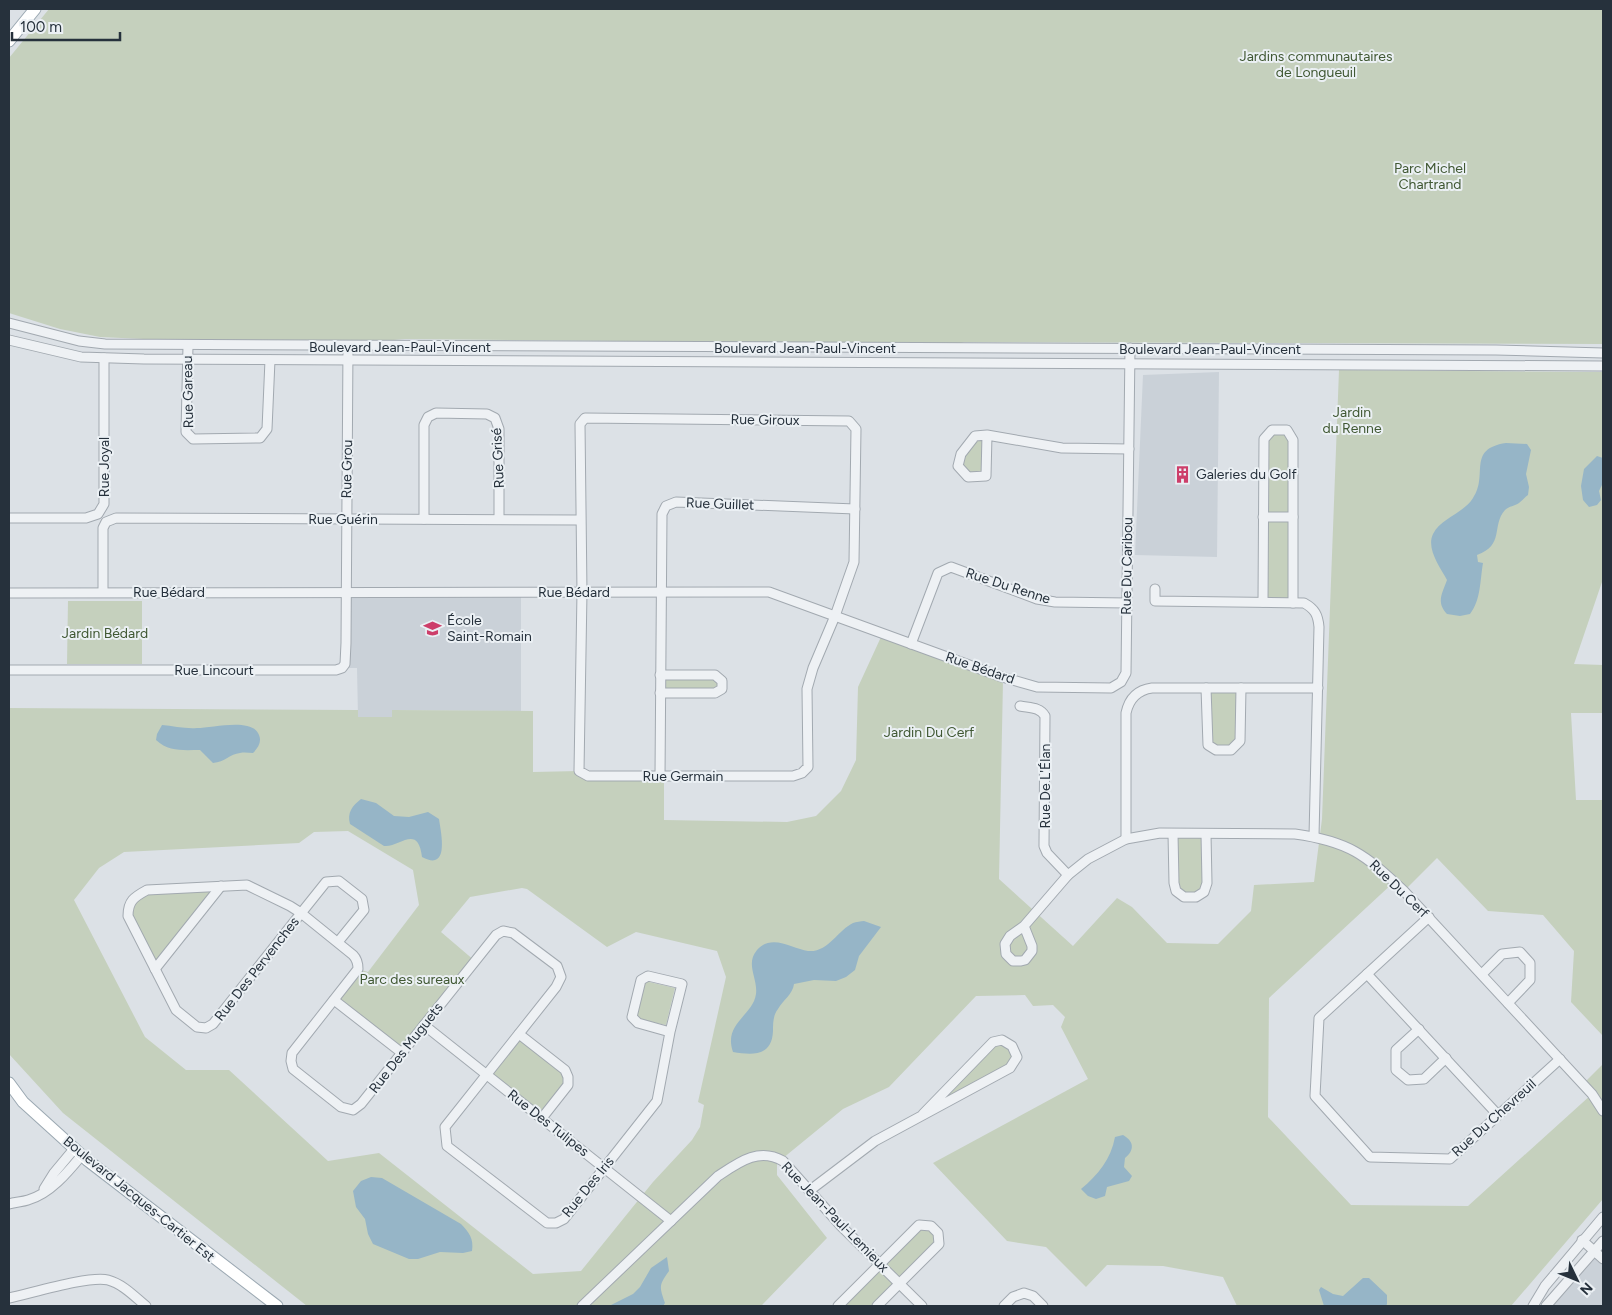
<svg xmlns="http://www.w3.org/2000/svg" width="1612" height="1315" viewBox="0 0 1612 1315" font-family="Figtree,sans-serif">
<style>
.built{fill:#cad1d8}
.green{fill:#c5d0bd;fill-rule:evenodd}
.water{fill:#96b5c7}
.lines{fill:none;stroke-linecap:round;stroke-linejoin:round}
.minor-casing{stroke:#a2a9b0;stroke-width:11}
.major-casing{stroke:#9ba8b2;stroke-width:13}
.minor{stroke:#eef1f4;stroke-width:9}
.major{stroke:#fff;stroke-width:11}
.labels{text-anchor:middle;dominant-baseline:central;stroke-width:4;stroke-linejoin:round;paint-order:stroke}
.park-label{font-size:14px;fill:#405833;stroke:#ebf0f4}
.street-label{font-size:14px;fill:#26313c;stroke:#ebf0f4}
.poi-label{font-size:14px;fill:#26313c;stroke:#ebf0f4;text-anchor:start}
</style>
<rect width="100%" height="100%" fill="#dce1e6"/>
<g class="built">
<path d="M1219,372L1217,557L1135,555L1143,375Z"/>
<path d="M345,592H521V711L392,710V717H358L357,668H342Z"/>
<path d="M1603,1247V1306H1551Z"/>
</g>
<g class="green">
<path d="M49,9H1603V344L964,342L958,344L405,339L371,342L187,341L100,337L60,329L9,313V58Z"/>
<path d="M1339,370L1603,372V579L1574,664L1603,665V713H1571L1576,800H1603V1036L1571,1002L1574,951L1543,915L1488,911L1437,858L1404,891L1394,882L1269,998L1268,1117L1351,1205L1468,1206L1592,1094L1583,1084L1603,1064V1199L1511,1306H1237L1223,1277L1163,1266L1107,1265L1086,1287L1046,1247L1007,1241L933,1163L1088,1079L1061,1027L1065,1017L1053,1005L1033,1006L1025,995L976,996L889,1087L843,1109L777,1163V1175L827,1238L761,1306H307L63,1113L9,1054V708L358,710V717H392V710L533,711V772L579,771L664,776V820L787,822L816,816L841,791L856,760L858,687L881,637L1003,681L999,879L1073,946L1117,898L1132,907L1167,943L1218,944L1251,911L1254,885L1314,882L1322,819ZM348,831L413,870L419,905L368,972L358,969L334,1000L402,1053L475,961L441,932L470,897L522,888L527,889L607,947L636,932L717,951L726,977L698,1102L704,1105L700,1127L692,1140L653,1182L581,1271L533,1274L379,1153L328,1161L229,1070H186L145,1037L74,900L99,868L124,852L299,843L314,832Z"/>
<path d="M1272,430H1287L1293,440V603L1263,602L1264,439Z"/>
<path d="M987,435L986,476L968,477L958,466L975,436Z"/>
<path d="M68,601H142V664H67Z"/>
<path d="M660,675H715L722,689L660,693Z"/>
<path d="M1206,688H1241L1240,741L1231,750L1208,745Z"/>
<path d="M1173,834H1206L1207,883L1196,897L1176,891Z"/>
<path d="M221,886L155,969L128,916L137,896Z"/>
<path d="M645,981L675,988L666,1025L642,1020L636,1016Z"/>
<path d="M519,1034L568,1077L542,1118L487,1074Z"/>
<path d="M1002,1040L1017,1057L1010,1068L923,1114L993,1042Z"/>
<path d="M919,1225L931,1226L939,1244L877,1306H838Z"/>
</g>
<g class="water">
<path d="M1506,443L1527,444L1531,450L1526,474L1529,487L1528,495C1525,497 1522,501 1519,503C1515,506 1509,506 1505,510C1491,526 1505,545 1477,555L1478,562L1483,563C1480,580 1481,600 1470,614L1460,616L1447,614C1436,602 1442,594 1447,580C1440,567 1426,549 1433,534C1441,518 1464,513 1473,498C1489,475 1466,449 1506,443Z"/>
<path d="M1597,456L1603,458V483L1599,491L1601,500L1597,505L1589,507L1583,500L1581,486L1584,469Z"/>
<path d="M162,725C173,726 186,729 197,728C212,728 253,717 259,735C262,742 258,748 253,753C249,753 245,752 240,753C230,754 225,762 213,763L200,750C183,750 169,752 156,740L157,734Z"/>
<path d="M361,799L376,803L394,816L409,817L428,812L439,819C441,833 450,872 422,857C418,823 399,848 384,846L350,824C347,813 352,806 361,799Z"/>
<path d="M864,921L881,927L859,956L855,970L846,977L836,981L814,980L794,984C793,994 783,1000 778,1009C773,1015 773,1024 773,1031C772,1057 752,1055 733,1052C723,1023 753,1016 756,994C758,978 745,964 757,950C772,933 793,949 808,951C828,953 838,930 853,923C856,922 861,921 864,921Z"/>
<path d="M1123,1135C1134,1141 1135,1150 1125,1158L1124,1167L1132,1176L1129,1181L1107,1187L1105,1196L1096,1199L1088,1196L1081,1189C1098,1175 1111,1159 1115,1137Z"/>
<path d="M371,1177L382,1178L461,1224C469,1232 474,1239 472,1251L463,1253L440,1252L418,1259H409L373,1244L368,1234L365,1219L356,1207L353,1191L361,1181Z"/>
<path d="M667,1257L669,1271C659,1285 659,1286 665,1303L663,1306H609L633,1294L640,1287L651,1268Z"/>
<path d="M1363,1278H1369L1387,1295V1304L1386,1306H1324L1319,1290L1321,1287L1333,1294L1343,1296Z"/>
</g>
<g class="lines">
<defs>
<g id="minor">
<path d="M9,323L79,341L105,344L1496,350L1603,353"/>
<path d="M9,340L81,357L144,359L1603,366"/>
<path d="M188,346L186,432L193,439L260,438L267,429L270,360"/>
<path d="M585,418L849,421L856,429L854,562L835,616L813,668L807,689L808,767L802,773L793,776H588L579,771L582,592L580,424Z"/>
<path d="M987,435L986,476L968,477L958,466L961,454L975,436L987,435L1062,448L1129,449"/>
<path d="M1263,517H1293"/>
<path d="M9,518H86L98,514L104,504V358"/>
<path d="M424,519V425L428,417L436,413L487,414L495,418L499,429V519"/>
<path d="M1155,589V601L1304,603C1315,609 1318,615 1319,627L1314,836"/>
<path d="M103,592V528L106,522L116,518L580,520"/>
<path d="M9,593L769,592L1002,677L1037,687L1111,688L1121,682L1126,673L1130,348"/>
<path d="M1263,602L1264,439L1272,430H1287L1293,440V603"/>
<path d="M911,644L938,573L951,567L1037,599L1055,602L1127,603"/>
<path d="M9,670H336L342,668L345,664L346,643L348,346"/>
<path d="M1206,688L1208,745L1216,750H1231L1240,741L1241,688"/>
<path d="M660,693H715L722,689V681L715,675H660"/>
<path d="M1020,706C1030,708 1040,707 1045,716L1044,846L1047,853L1068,875"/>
<path d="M660,776L662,514L666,506L676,502L855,509"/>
<path d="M1173,834L1174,883L1176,891L1184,897H1196L1204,892L1207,883L1206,834"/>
<path d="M1126,839V713C1129,699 1137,690 1152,688H1318"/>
<path d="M1429,917L1319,1018L1315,1096L1370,1157L1450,1159L1560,1059"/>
<path d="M1024,926L1032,946V951L1025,960L1021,961H1013L1006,954L1005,944L1010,936L1024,926L1068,875L1088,859L1126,839L1160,833L1295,834C1348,841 1366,855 1404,891L1592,1094L1603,1111"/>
<path d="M338,942L364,910L362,899L339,881L326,882L294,922L213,1024L206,1028L197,1027L176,1010L128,916C128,901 134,897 147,890L247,885L290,906L301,913L353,955C357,959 358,964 358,969L292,1053L291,1061L293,1069L341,1107L353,1110L361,1104L496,935L503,931L513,933L557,966L561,977L556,987L445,1127L447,1146L547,1223H556L564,1219L657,1101L670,1032L682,984L648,976L641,980L632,1017L638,1023L670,1032"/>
<path d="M155,969L221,886"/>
<path d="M1367,974L1498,1115"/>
<path d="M1482,974L1502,954L1520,952L1530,963V980L1508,1003"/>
<path d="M334,1000L402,1053"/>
<path d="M424,1025L671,1221"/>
<path d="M1419,1029L1396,1050V1070L1408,1080L1424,1079L1446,1058"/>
<path d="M519,1034L565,1070L568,1077V1085L542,1118"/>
<path d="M44,1189L54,1173L74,1149"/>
<path d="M809,1191L875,1141L1010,1068L1017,1057L1012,1046L1002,1040L993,1042L923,1114"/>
<path d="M9,1204C15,1202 22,1202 28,1200C50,1194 68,1172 82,1155"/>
<path d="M1582,1240L1603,1259"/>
<path d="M9,1298C29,1294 90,1275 108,1280C123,1284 135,1297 146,1306"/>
<path d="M582,1306L718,1176C739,1162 759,1147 783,1161L841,1226L922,1306"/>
<path d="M838,1306L919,1225L931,1226L938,1233L939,1244L877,1306"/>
<path d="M1004,1306L1013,1297L1024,1293L1033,1296L1043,1306"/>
<path d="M1533,1306L1545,1286L1603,1217"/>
<path d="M1546,1306L1603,1241"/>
</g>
<g id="major">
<path d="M9,41L35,9"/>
<path d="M9,1083L23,1102L87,1160L277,1306"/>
</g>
</defs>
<use href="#minor" class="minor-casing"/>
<use href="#major" class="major-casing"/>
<use href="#minor" class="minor"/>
<use href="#major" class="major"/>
</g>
<defs>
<symbol id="building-bare" viewBox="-9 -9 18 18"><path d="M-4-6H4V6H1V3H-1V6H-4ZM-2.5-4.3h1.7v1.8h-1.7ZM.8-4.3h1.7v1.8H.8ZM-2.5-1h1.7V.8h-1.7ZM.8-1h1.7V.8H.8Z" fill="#cd3e6a" stroke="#ebf0f4" stroke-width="2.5" paint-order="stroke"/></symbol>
<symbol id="school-bare" viewBox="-9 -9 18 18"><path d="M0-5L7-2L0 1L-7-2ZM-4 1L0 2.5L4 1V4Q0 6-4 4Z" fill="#cd3e6a" stroke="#ebf0f4" stroke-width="2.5" paint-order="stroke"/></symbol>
</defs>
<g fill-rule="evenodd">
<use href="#building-bare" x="1170" y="462" width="25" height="25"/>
<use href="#school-bare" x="420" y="616" width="25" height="25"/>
</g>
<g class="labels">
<g class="park-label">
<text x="1316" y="56">Jardins communautaires<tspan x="1316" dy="16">de Longueuil</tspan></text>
<text x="1430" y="168">Parc Michel<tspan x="1430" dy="16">Chartrand</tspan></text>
<text x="1352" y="412">Jardin<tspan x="1352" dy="16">du Renne</tspan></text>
<text x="105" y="633">Jardin Bédard</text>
<text x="929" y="732">Jardin Du Cerf</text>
<text x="412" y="979">Parc des sureaux</text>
</g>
<g class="street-label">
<text x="400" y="347">Boulevard Jean-Paul-Vincent</text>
<text x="805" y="348">Boulevard Jean-Paul-Vincent</text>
<text x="1210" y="349">Boulevard Jean-Paul-Vincent</text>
<text transform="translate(188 392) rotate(-91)">Rue Gareau</text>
<text transform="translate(765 420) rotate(1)">Rue Giroux</text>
<text transform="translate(498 458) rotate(-93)">Rue Grisé</text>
<text transform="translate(104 467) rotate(-90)">Rue Joyal</text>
<text transform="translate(347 469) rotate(-89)">Rue Grou</text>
<text transform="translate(720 504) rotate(2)">Rue Guillet</text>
<text x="343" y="519">Rue Guérin</text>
<text transform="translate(1127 566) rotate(-89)">Rue Du Caribou</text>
<text transform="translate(1008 586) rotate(18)">Rue Du Renne</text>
<text x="169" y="592">Rue Bédard</text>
<text x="574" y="592">Rue Bédard</text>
<text transform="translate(980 668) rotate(19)">Rue Bédard</text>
<text x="214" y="670">Rue Lincourt</text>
<text x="683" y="776">Rue Germain</text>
<text transform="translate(1045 786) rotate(-90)">Rue De L'Élan</text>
<text transform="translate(1399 889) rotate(44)">Rue Du Cerf</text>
<text transform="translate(257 969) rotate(-52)">Rue Des Pervenches</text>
<text transform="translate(406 1048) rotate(-52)">Rue Des Muguets</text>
<text transform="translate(1494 1118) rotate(-42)">Rue Du Chevreuil</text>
<text transform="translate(548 1123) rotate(38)">Rue Des Tulipes</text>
<text transform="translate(588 1187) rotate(-51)">Rue Des Iris</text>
<text transform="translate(139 1199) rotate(39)">Boulevard Jacques-Cartier Est</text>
<text transform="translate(835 1217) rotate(46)">Rue Jean-Paul-Lemieux</text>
</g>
<g class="poi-label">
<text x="1196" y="474">Galeries du Golf</text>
<text x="447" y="620">École<tspan x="447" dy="16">Saint-Romain</tspan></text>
</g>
</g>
<rect width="1612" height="1315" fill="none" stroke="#26313c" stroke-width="20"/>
<g transform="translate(1577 1280) rotate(133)" stroke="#ebf0f4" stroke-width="4" paint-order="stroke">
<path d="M0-4L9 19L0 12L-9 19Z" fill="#26313c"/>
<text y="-8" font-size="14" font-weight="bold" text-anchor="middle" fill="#26313c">N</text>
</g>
<path d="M12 32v8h108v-8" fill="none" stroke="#26313c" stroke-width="2.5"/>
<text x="20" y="32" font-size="15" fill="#26313c" stroke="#ebf0f4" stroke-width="4" paint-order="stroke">100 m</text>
</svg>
